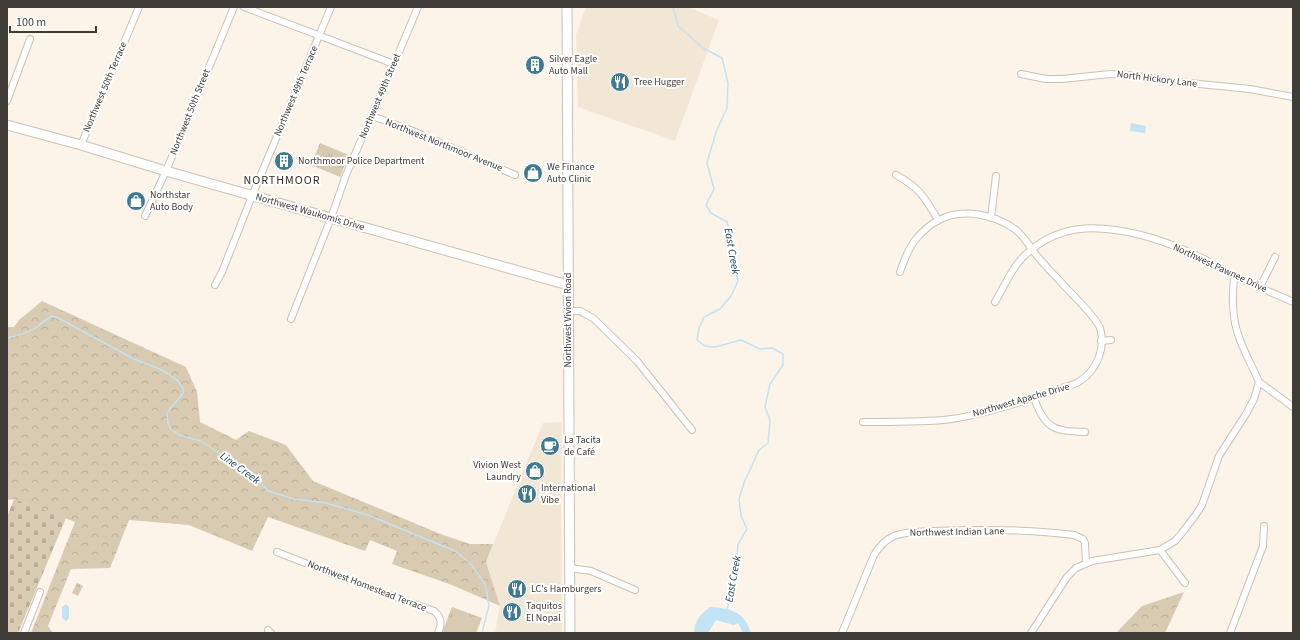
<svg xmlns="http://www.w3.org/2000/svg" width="1300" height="640" viewBox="0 0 1300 640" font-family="'Source Sans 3',sans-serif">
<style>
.built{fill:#f2e7d4}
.grass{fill:url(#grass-tufts)}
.forest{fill:url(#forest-crowns)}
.cemetery{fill:url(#cemetery-stones)}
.pitch{fill:#d9cab2}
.water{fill:#c1e3f3}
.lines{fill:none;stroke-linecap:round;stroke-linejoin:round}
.stream{stroke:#c1e3f3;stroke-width:1.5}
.minor-casing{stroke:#c9c2b6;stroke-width:8}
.secondary-casing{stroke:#c9c2b6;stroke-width:11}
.minor{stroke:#fff;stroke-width:6}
.secondary{stroke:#fff;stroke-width:9}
.labels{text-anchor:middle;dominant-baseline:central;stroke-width:4;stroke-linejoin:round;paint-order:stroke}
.poi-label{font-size:10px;fill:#3f3c38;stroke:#fff;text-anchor:start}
.street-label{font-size:10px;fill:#3f3c38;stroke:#fff}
.water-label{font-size:11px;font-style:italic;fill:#103f50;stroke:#fff}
.quarter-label{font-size:12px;letter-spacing:1px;fill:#342f25;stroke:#fff}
</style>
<defs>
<pattern id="grass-tufts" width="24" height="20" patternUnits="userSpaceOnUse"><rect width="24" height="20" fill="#d9cab2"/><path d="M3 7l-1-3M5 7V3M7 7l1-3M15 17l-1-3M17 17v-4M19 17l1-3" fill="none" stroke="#bbae9a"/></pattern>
<pattern id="forest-crowns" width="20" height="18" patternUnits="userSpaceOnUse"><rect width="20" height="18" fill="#d9cab2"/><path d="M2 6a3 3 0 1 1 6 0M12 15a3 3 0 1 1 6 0" fill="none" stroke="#bbae9a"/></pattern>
<pattern id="cemetery-stones" width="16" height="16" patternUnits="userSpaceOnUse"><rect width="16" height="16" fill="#d9cab2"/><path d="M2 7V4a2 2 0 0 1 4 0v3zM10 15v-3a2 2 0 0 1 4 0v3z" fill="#bbae9a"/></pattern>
</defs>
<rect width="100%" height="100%" fill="#fcf4e8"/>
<g class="built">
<path d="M586,7H688L719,20L675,141L578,107L576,35Z"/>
<path d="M562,422L561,500L562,633H495L500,606L486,562L543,423Z"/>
</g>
<g class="grass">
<path d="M320,143L349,155L340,177L311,165Z"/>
<path d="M77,583L83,586L78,596L72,593Z"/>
<path d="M452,607L482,618L476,633H442Z"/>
</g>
<g class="forest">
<path d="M42,301L186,367L197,392L200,422L236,440L249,431L286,445L313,481L443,535L470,544H493L486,562L500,606L452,585L392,564L397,551L370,540L365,551L268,517L252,551L189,525L129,520L110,568L71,569L48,626L53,633H31L75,522L14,499L7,500V327H14L19,320Z"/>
<path d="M1184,592L1165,633H1116L1142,606Z"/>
</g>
<path class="cemetery" d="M14,499L66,518L18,633H7V517Z"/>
<g class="pitch">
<path d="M321,145L329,148L326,156L319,152Z"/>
<path d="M460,613L474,618L468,633H453Z"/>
</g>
<g class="water">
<path d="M1131,123L1146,126L1145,133L1130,131Z"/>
<path d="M66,604L69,607V618L66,621L62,618V607Z"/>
<path d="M710,607C730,608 744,611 751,633H743L738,623L734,625L716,620L708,633H694C695,621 700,614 710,607Z"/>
</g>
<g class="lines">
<g class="stream">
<path d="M673,7L678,26L703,48L722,58L728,83L727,108L716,132L707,163L714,189L706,205L711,213L727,222L732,239L733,264L738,281L731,296L720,309L704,317L699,328L697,340L705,346L715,347L741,340L760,349L772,348L783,354V365L770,384L765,407L770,421L768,443L759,450L744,483L739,499L741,516L747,529L738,544L736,569L727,610"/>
<path d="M7,338C17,336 28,333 37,327C42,323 46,319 52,316L60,319L134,359L162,370L177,380L183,388V393L181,396L171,407L167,414L168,423L170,428L179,435L201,441L256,478L268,491L294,499L326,503L368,515L455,551L471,564L485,584L489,605L482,633"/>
</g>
<defs>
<g id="minor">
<path d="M244,7L394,64"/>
<path d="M1021,74L1046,79H1062L1110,74L1128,75L1179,82L1250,89L1293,97"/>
<path d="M7,101L30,39"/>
<path d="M372,116L413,131L515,175"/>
<path d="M81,145L139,7"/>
<path d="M896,175C920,188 925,198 938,220"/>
<path d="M145,216L166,171L234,7"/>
<path d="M991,218L996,176"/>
<path d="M215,285L222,272L252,196L331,7"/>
<path d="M1260,287L1275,257"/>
<path d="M995,302C1004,287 1010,271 1022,258C1057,223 1096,224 1141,235C1161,240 1181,248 1200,257C1212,263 1223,270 1235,276C1254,286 1274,293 1293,302"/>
<path d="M568,311H580L593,318L637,361L692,430"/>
<path d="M291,319L331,218L346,175L394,64L418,7"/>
<path d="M1101,341L1111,340"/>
<path d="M1259,382L1293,407"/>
<path d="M1034,398C1045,429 1054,431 1085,432"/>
<path d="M863,422C890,422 917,422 944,420C979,416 1022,402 1055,390C1063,387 1073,386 1080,381C1097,370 1106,348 1100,328C1095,315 1069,292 1059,280C1050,271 1041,261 1033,251C1028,243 1023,236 1016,230C996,215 962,207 939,220C930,224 922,232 916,239C908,248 904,261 900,272"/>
<path d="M1160,550L1185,583"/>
<path d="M277,552L338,576L434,611C442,618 442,624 438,633"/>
<path d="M570,568L591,571L635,590"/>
<path d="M268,630L271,633"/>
<path d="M24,633L40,592"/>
<path d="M842,633L874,555C879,547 885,540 894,536C906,531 920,532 933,531C980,529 1027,529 1074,535L1083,539L1085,543L1086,563"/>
<path d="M1031,633L1067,577L1076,568L1092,561L1160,550L1175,541L1181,534L1195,516L1202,505L1219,456L1246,414L1254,399L1259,382C1250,361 1237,340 1234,317C1232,303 1233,289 1234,276"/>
<path d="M1230,633L1263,546L1264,526"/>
</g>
<g id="secondary">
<path d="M567,7L570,633"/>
<path d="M7,125L81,145L166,171L331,218L568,285"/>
</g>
</defs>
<use href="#minor" class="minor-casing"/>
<use href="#secondary" class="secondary-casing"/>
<use href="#minor" class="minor"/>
<use href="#secondary" class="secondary"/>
</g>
<defs>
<symbol id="building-disc" viewBox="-11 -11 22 22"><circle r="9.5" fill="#3f7a92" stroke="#fff"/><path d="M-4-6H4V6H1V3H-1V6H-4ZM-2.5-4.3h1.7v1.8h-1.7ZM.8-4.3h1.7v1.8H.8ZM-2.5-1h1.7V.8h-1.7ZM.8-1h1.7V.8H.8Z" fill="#fff"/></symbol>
<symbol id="restaurant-disc" viewBox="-11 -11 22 22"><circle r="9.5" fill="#3f7a92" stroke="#fff"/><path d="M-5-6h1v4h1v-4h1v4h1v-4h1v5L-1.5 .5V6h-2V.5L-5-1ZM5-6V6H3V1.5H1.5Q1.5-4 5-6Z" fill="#fff"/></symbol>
<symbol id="shop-disc" viewBox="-11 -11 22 22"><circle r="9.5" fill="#3f7a92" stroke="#fff"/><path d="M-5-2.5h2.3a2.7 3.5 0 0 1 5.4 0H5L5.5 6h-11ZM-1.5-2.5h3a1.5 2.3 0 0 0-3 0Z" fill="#fff"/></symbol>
<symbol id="cafe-disc" viewBox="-11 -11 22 22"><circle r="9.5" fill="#3f7a92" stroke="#fff"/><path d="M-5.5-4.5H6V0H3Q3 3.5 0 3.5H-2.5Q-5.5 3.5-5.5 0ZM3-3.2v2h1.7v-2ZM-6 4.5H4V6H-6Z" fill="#fff"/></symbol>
</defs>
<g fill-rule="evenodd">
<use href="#building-disc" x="524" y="54" width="22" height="22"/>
<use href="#restaurant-disc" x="609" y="71" width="22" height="22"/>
<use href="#building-disc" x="273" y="150" width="22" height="22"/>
<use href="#shop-disc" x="522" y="162" width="22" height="22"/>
<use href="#shop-disc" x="125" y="190" width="22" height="22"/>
<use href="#cafe-disc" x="539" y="435" width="22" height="22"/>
<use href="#shop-disc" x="524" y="460" width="22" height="22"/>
<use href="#restaurant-disc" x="516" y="483" width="22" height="22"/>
<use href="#restaurant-disc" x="506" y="578" width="22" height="22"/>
<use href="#restaurant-disc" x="501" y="601" width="22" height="22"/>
</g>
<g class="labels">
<g class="poi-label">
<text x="549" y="59">Silver Eagle<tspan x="549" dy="12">Auto Mall</tspan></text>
<text x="634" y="82">Tree Hugger</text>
<text x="298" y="161">Northmoor Police Department</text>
<text x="547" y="167">We Finance<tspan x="547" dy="12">Auto Clinic</tspan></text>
<text x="150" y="195">Northstar<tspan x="150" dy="12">Auto Body</tspan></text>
<text x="564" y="440">La Tacita<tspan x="564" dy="12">de Café</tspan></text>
<text x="521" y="465" text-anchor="end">Vivion West<tspan x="521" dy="12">Laundry</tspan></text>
<text x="541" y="488">International<tspan x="541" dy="12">Vibe</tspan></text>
<text x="531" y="589">LC's Hamburgers</text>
<text x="526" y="606">Taquitos<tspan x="526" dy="12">El Nopal</tspan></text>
</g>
<g class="street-label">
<text transform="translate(1157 79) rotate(7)">North Hickory Lane</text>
<text transform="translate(105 87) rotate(-67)">Northwest 50th Terrace</text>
<text transform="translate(296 91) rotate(-67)">Northwest 49th Terrace</text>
<text transform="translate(380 96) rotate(-67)">Northwest 49th Street</text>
<text transform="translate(190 112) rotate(-68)">Northwest 50th Street</text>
<text transform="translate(444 145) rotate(22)">Northwest Northmoor Avenue</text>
<text transform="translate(310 212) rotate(16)">Northwest Waukomis Drive</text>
<text transform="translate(1220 268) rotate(25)">Northwest Pawnee Drive</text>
<text transform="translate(568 320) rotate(-90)">Northwest Vivion Road</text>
<text transform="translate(1021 400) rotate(-16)">Northwest Apache Drive</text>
<text transform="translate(957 532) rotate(-1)">Northwest Indian Lane</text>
<text transform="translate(367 586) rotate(21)">Northwest Homestead Terrace</text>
</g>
<g class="water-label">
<text transform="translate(732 251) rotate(80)">East Creek</text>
<text transform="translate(240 468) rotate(36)">Line Creek</text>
<text transform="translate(733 579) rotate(-80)">East Creek</text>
</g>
<g class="quarter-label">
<text x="282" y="180">NORTHMOOR</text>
</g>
</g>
<rect width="1300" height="640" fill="none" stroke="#3f3c38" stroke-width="16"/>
<path d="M10 26v6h86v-6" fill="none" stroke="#3f3c38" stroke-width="2"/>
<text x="16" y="26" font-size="12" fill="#3f3c38" stroke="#ffffff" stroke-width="3" paint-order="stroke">100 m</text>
</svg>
